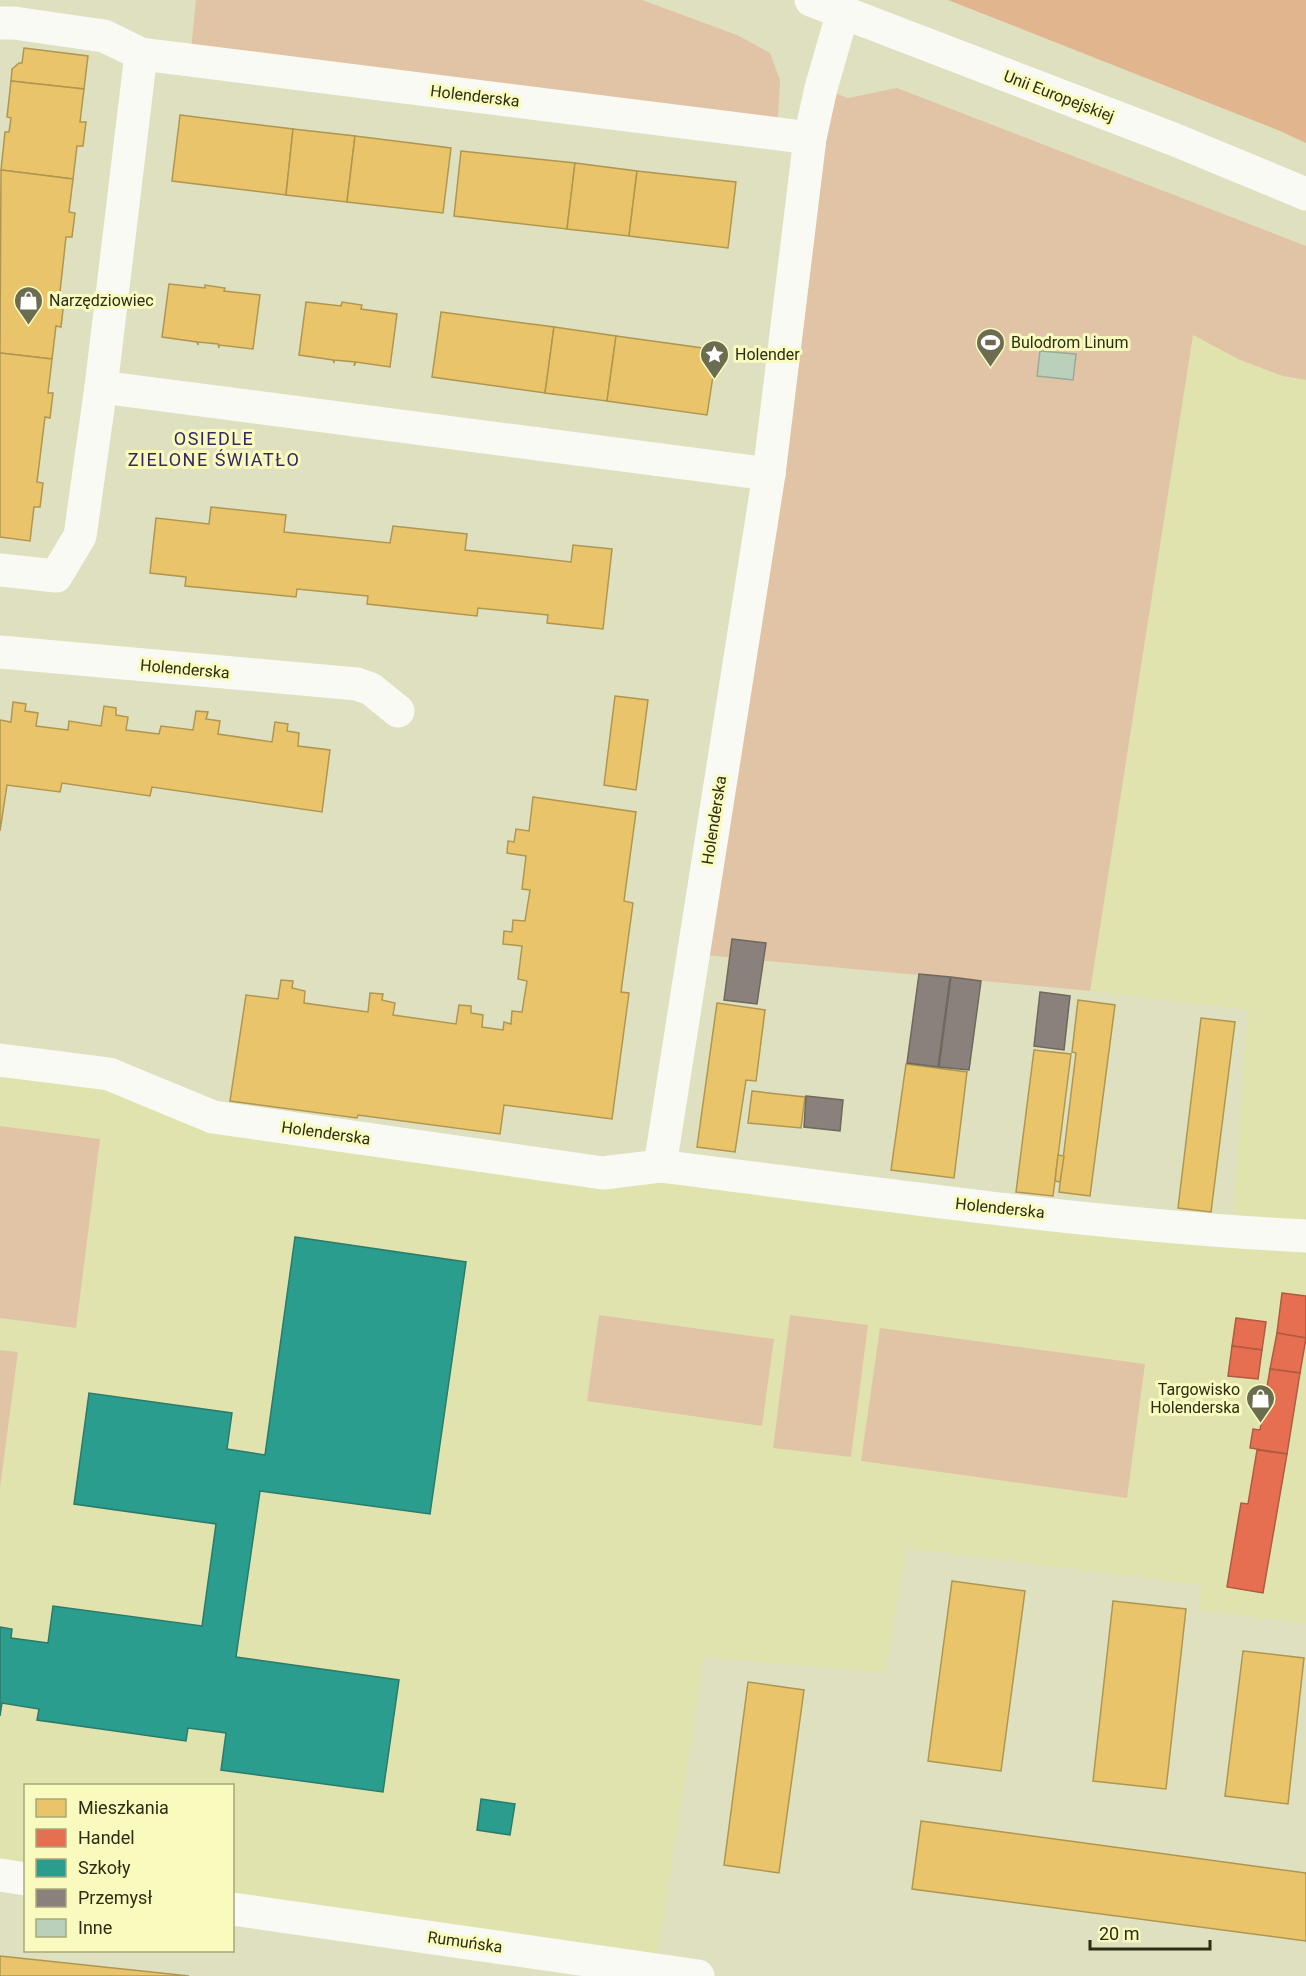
<svg xmlns="http://www.w3.org/2000/svg" width="1306" height="1976" viewBox="0 0 1306 1976" font-family="Roboto,sans-serif">
<style>
.built{fill:#e1e3ae}
.green{fill:#e1c4a6}
.forest{fill:#e1b58e}
.homes{fill:#e9c46a;stroke:#b09750;stroke-width:1.5}
.shops{fill:#e76f51;stroke:#af5b3f;stroke-width:1.5}
.schools{fill:#2a9d8f;stroke:#2b7b6a;stroke-width:1.5}
.industry{fill:#8a817c;stroke:#6e685d;stroke-width:1.5}
.building{fill:#bad0ba;stroke:#9ba996;stroke-width:1.5}
.lines{fill:none;stroke-linecap:round;stroke-linejoin:round}
.minor{stroke:#fafaf5;stroke-width:33}
.primary{stroke:#fafaf5;stroke-width:33}
.labels{text-anchor:middle;dominant-baseline:central;stroke-width:6;stroke-linejoin:round;paint-order:stroke}
.street-label{font-size:16px;fill:#2c2d15;stroke:#f9fbbe}
.poi-label{font-size:16px;fill:#2c2d15;stroke:#f9fbbe;text-anchor:start}
.neighbourhood-label{font-size:18px;letter-spacing:1.5px;fill:#342762;stroke:#f9fbbe}
</style>
<rect width="100%" height="100%" fill="#dfe0bf"/>
<path class="built" d="M1193,334L1240,360L1283,376L1306,380V1624L1199,1610L1201,1585L906,1548L885,1673L704,1657L655,1970L233,1909L232,1786H26L25,1879L0,1875V1060L213,1117L1232,1232L1248,1010L1090,991Z"/>
<g class="green">
<path d="M196,0H642L737,35L770,53L780,80L777,134L190,60Z"/>
<path d="M821,88L848,98L897,88L1306,246V380L1283,376L1240,360L1193,335L1090,991L693,954Z"/>
<path d="M0,1126L100,1139L76,1328L0,1318Z"/>
<path d="M599,1315L774,1339L762,1426L587,1401Z"/>
<path d="M790,1315L868,1325L851,1457L773,1448Z"/>
<path d="M880,1328L1145,1364L1127,1498L861,1461Z"/>
<path d="M0,1350L18,1352L0,1488Z"/>
</g>
<path class="forest" d="M948,0H1306V143L1280,131Z"/>
<g class="homes">
<path d="M24,48L88,56L84,89L11,81L12,69L19,63H22Z"/>
<path d="M11,81L84,89L80,122H86L83,146H77L73,179L1,170L5,132H9L11,118L7,117Z"/>
<path d="M180,115L293,129L286,195L172,181Z"/>
<path d="M293,129L355,136L347,202L286,195Z"/>
<path d="M355,136L451,148L443,213L347,202Z"/>
<path d="M461,151L575,163L567,229L454,216Z"/>
<path d="M575,163L637,171L629,236L567,229Z"/>
<path d="M1,170L73,179L69,212L75,213L72,237H66L59,301H64L61,327L56,326L52,359L0,353Z"/>
<path d="M637,171L736,182L728,248L629,236Z"/>
<path d="M169,284L205,288V285L225,288L224,291L260,295L253,349L219,345V348L218,344L198,342V345L197,342L162,337Z"/>
<path d="M306,302L341,306L342,302L362,305L361,309L397,314L390,367L356,362L354,366L355,362L334,360V363L333,360L299,355Z"/>
<path d="M441,312L554,327L545,393L432,377Z"/>
<path d="M554,327L616,336L607,401L545,393Z"/>
<path d="M616,336L717,350L707,415L607,401Z"/>
<path d="M0,353L52,359L48,393H53L50,418L45,417L37,482L43,483L40,507H34L30,541L0,537Z"/>
<path d="M211,507L286,515L284,532L390,543L393,526L467,534L465,550L571,562L573,545L612,549L603,629L547,623L548,615L478,608L477,616L367,604L368,596L297,589L296,597L185,586L186,577L150,573L156,518L209,524Z"/>
<path d="M615,696L648,700L636,790L604,785Z"/>
<path d="M13,702L26,704L25,711L38,713L36,726L68,730L69,721L101,726L104,706L116,708V715L128,717L126,730L159,734L161,726L193,730L196,711L208,712L206,719L220,721L218,734L272,742L275,722L288,724L287,731L299,733L298,746L330,750L322,812L152,787L150,796L62,783L60,792L7,785L0,831V720L11,722Z"/>
<path d="M533,797L636,812L624,901L633,903L621,992L629,993L612,1119L504,1105L500,1134L358,1115L357,1118L230,1101L246,995L278,999L281,980L293,981L292,988L305,991L304,1003L368,1012L370,993L383,994L382,1000L395,1003L393,1015L456,1024L459,1005L471,1006V1013L483,1015L482,1027L503,1030L504,1022L511,1024L512,1011L522,1012L527,981L518,979L522,946L503,944L504,931L512,932L513,920L525,921L530,890L522,889L526,856L507,853L508,841L514,842L516,829L529,831Z"/>
<path d="M1078,1000L1115,1005L1090,1196L1059,1192L1076,1053L1072,1052Z"/>
<path d="M717,1003L765,1010L756,1081L746,1080L735,1152L697,1147Z"/>
<path d="M1201,1018L1235,1022L1211,1212L1178,1208Z"/>
<path d="M1034,1050L1071,1054L1053,1196L1016,1192Z"/>
<path d="M906,1064L967,1072L954,1178L891,1170Z"/>
<path d="M752,1091L805,1097L801,1128L748,1123Z"/>
<path d="M1058,1155L1064,1156L1060,1182L1055,1181Z"/>
<path d="M952,1581L1025,1591L1001,1771L928,1761Z"/>
<path d="M1113,1601L1186,1609L1166,1789L1093,1781Z"/>
<path d="M1243,1651L1304,1658L1288,1804L1225,1796Z"/>
<path d="M748,1682L804,1690L779,1873L724,1865Z"/>
<path d="M921,1821L1306,1873V1941L912,1889Z"/>
<path d="M0,1956L189,1976H0Z"/>
</g>
<g class="shops">
<path d="M1282,1293L1306,1296V1338L1277,1333Z"/>
<path d="M1236,1318L1266,1322L1262,1350L1232,1346Z"/>
<path d="M1277,1333L1306,1338L1300,1373L1270,1369Z"/>
<path d="M1232,1346L1262,1350L1258,1379L1228,1376Z"/>
<path d="M1270,1369L1300,1373L1287,1454L1250,1448L1253,1429L1260,1430Z"/>
<path d="M1257,1450L1287,1454L1263,1593L1227,1587L1241,1503L1248,1504Z"/>
</g>
<g class="schools">
<path d="M295,1237L466,1262L430,1514L260,1491L236,1657L399,1680L383,1792L221,1770L226,1733L188,1728L186,1741L37,1720L39,1709L2,1703L0,1716V1627L12,1629L11,1638L48,1643L53,1606L202,1626L216,1524L74,1504L89,1393L232,1413L227,1449L265,1455Z"/>
<path d="M481,1799L515,1804L510,1835L477,1830Z"/>
</g>
<g class="industry">
<path d="M732,939L766,943L757,1004L724,1000Z"/>
<path d="M919,974L950,977L938,1067L907,1063Z"/>
<path d="M951,977L981,981L969,1070L939,1067Z"/>
<path d="M1040,992L1070,996L1064,1050L1034,1046Z"/>
<path d="M806,1096L843,1100L840,1131L804,1127Z"/>
</g>
<path class="building" d="M1040,351L1076,354L1073,380L1037,376Z"/>
<g class="lines">
<g class="minor">
<path d="M0,23H14L104,36L141,54L101,387L80,536L56,576L0,570"/>
<path d="M141,54L810,138"/>
<path d="M101,387L769,474"/>
<path d="M0,652L357,684L371,689L398,711"/>
<path d="M0,1060L109,1074L213,1117L603,1173L660,1166L769,474L810,138L821,88L843,12"/>
<path d="M660,1166C875,1193 1090,1225 1306,1236"/>
<path d="M0,1875L26,1879"/>
<path d="M232,1909L698,1976"/>
</g>
<path class="primary" d="M811,0L1173,139L1306,194"/>
</g>
<defs>
<symbol id="shop-pin" viewBox="-11 -11 22 30"><path d="M0 17L-7.5 6A9.5 9.5 0 1 1 7.5 6Z" fill="#6b6c50" stroke="#f9fbbe"/><path d="M-5-2.5h2.3a2.7 3.5 0 0 1 5.4 0H5L5.5 6h-11ZM-1.5-2.5h3a1.5 2.3 0 0 0-3 0Z" fill="#fff"/></symbol>
<symbol id="stadium-pin" viewBox="-11 -11 22 30"><path d="M0 17L-7.5 6A9.5 9.5 0 1 1 7.5 6Z" fill="#6b6c50" stroke="#f9fbbe"/><path d="M0-5a6.5 5 0 1 0 0 10a6.5 5 0 1 0 0-10ZM-3.5-1.8h7v3.6h-7Z" fill="#fff"/></symbol>
<symbol id="sight-pin" viewBox="-11 -11 22 30"><path d="M0 17L-7.5 6A9.5 9.5 0 1 1 7.5 6Z" fill="#6b6c50" stroke="#f9fbbe"/><path d="M0-6L1.8-2.2L6-1.7L2.9 1.2L3.7 5.4L0 3.3L-3.7 5.4L-2.9 1.2L-6-1.7L-1.8-2.2Z" fill="#fff"/></symbol>
</defs>
<g fill-rule="evenodd">
<use href="#shop-pin" x="12" y="284" width="33" height="45"/>
<use href="#stadium-pin" x="974" y="326" width="33" height="45"/>
<use href="#sight-pin" x="698" y="338" width="33" height="45"/>
<use href="#shop-pin" x="1244" y="1382" width="33" height="45"/>
</g>
<g class="labels">
<g class="street-label">
<text transform="translate(475 96) rotate(7)">Holenderska</text>
<text transform="translate(1059 96) rotate(21)">Unii Europejskiej</text>
<text transform="translate(185 669) rotate(5)">Holenderska</text>
<text transform="translate(714 820) rotate(-81)">Holenderska</text>
<text transform="translate(326 1133) rotate(8)">Holenderska</text>
<text transform="translate(1000 1208) rotate(6)">Holenderska</text>
<text transform="translate(465 1942) rotate(8)">Rumuńska</text>
</g>
<g class="poi-label">
<text x="49" y="300">Narzędziowiec</text>
<text x="1011" y="342">Bulodrom Linum</text>
<text x="735" y="354">Holender</text>
<text x="1240" y="1389" text-anchor="end">Targowisko<tspan x="1240" dy="18">Holenderska</tspan></text>
</g>
<g class="neighbourhood-label">
<text x="214" y="438">OSIEDLE<tspan x="214" dy="21">ZIELONE ŚWIATŁO</tspan></text>
</g>
</g>
<rect x="24" y="1784" width="210" height="168" fill="#f9fbbe" stroke="#a7a97a" stroke-width="1.5"/>
<rect x="36" y="1799" width="30" height="18" fill="#e9c46a" stroke="#a7a97a" stroke-width="1.5"/>
<text x="78" y="1814" font-size="18" fill="#2c2d15">Mieszkania</text>
<rect x="36" y="1829" width="30" height="18" fill="#e76f51" stroke="#a7a97a" stroke-width="1.5"/>
<text x="78" y="1844" font-size="18" fill="#2c2d15">Handel</text>
<rect x="36" y="1859" width="30" height="18" fill="#2a9d8f" stroke="#a7a97a" stroke-width="1.5"/>
<text x="78" y="1874" font-size="18" fill="#2c2d15">Szkoły</text>
<rect x="36" y="1889" width="30" height="18" fill="#8a817c" stroke="#a7a97a" stroke-width="1.5"/>
<text x="78" y="1904" font-size="18" fill="#2c2d15">Przemysł</text>
<rect x="36" y="1919" width="30" height="18" fill="#bad0ba" stroke="#a7a97a" stroke-width="1.5"/>
<text x="78" y="1934" font-size="18" fill="#2c2d15">Inne</text>
<path d="M1090 1940v9h120v-9" fill="none" stroke="#2c2d15" stroke-width="3"/>
<text x="1099" y="1940" font-size="18" fill="#2c2d15" stroke="#f9fbbe" stroke-width="4.5" paint-order="stroke">20 m</text>
</svg>
